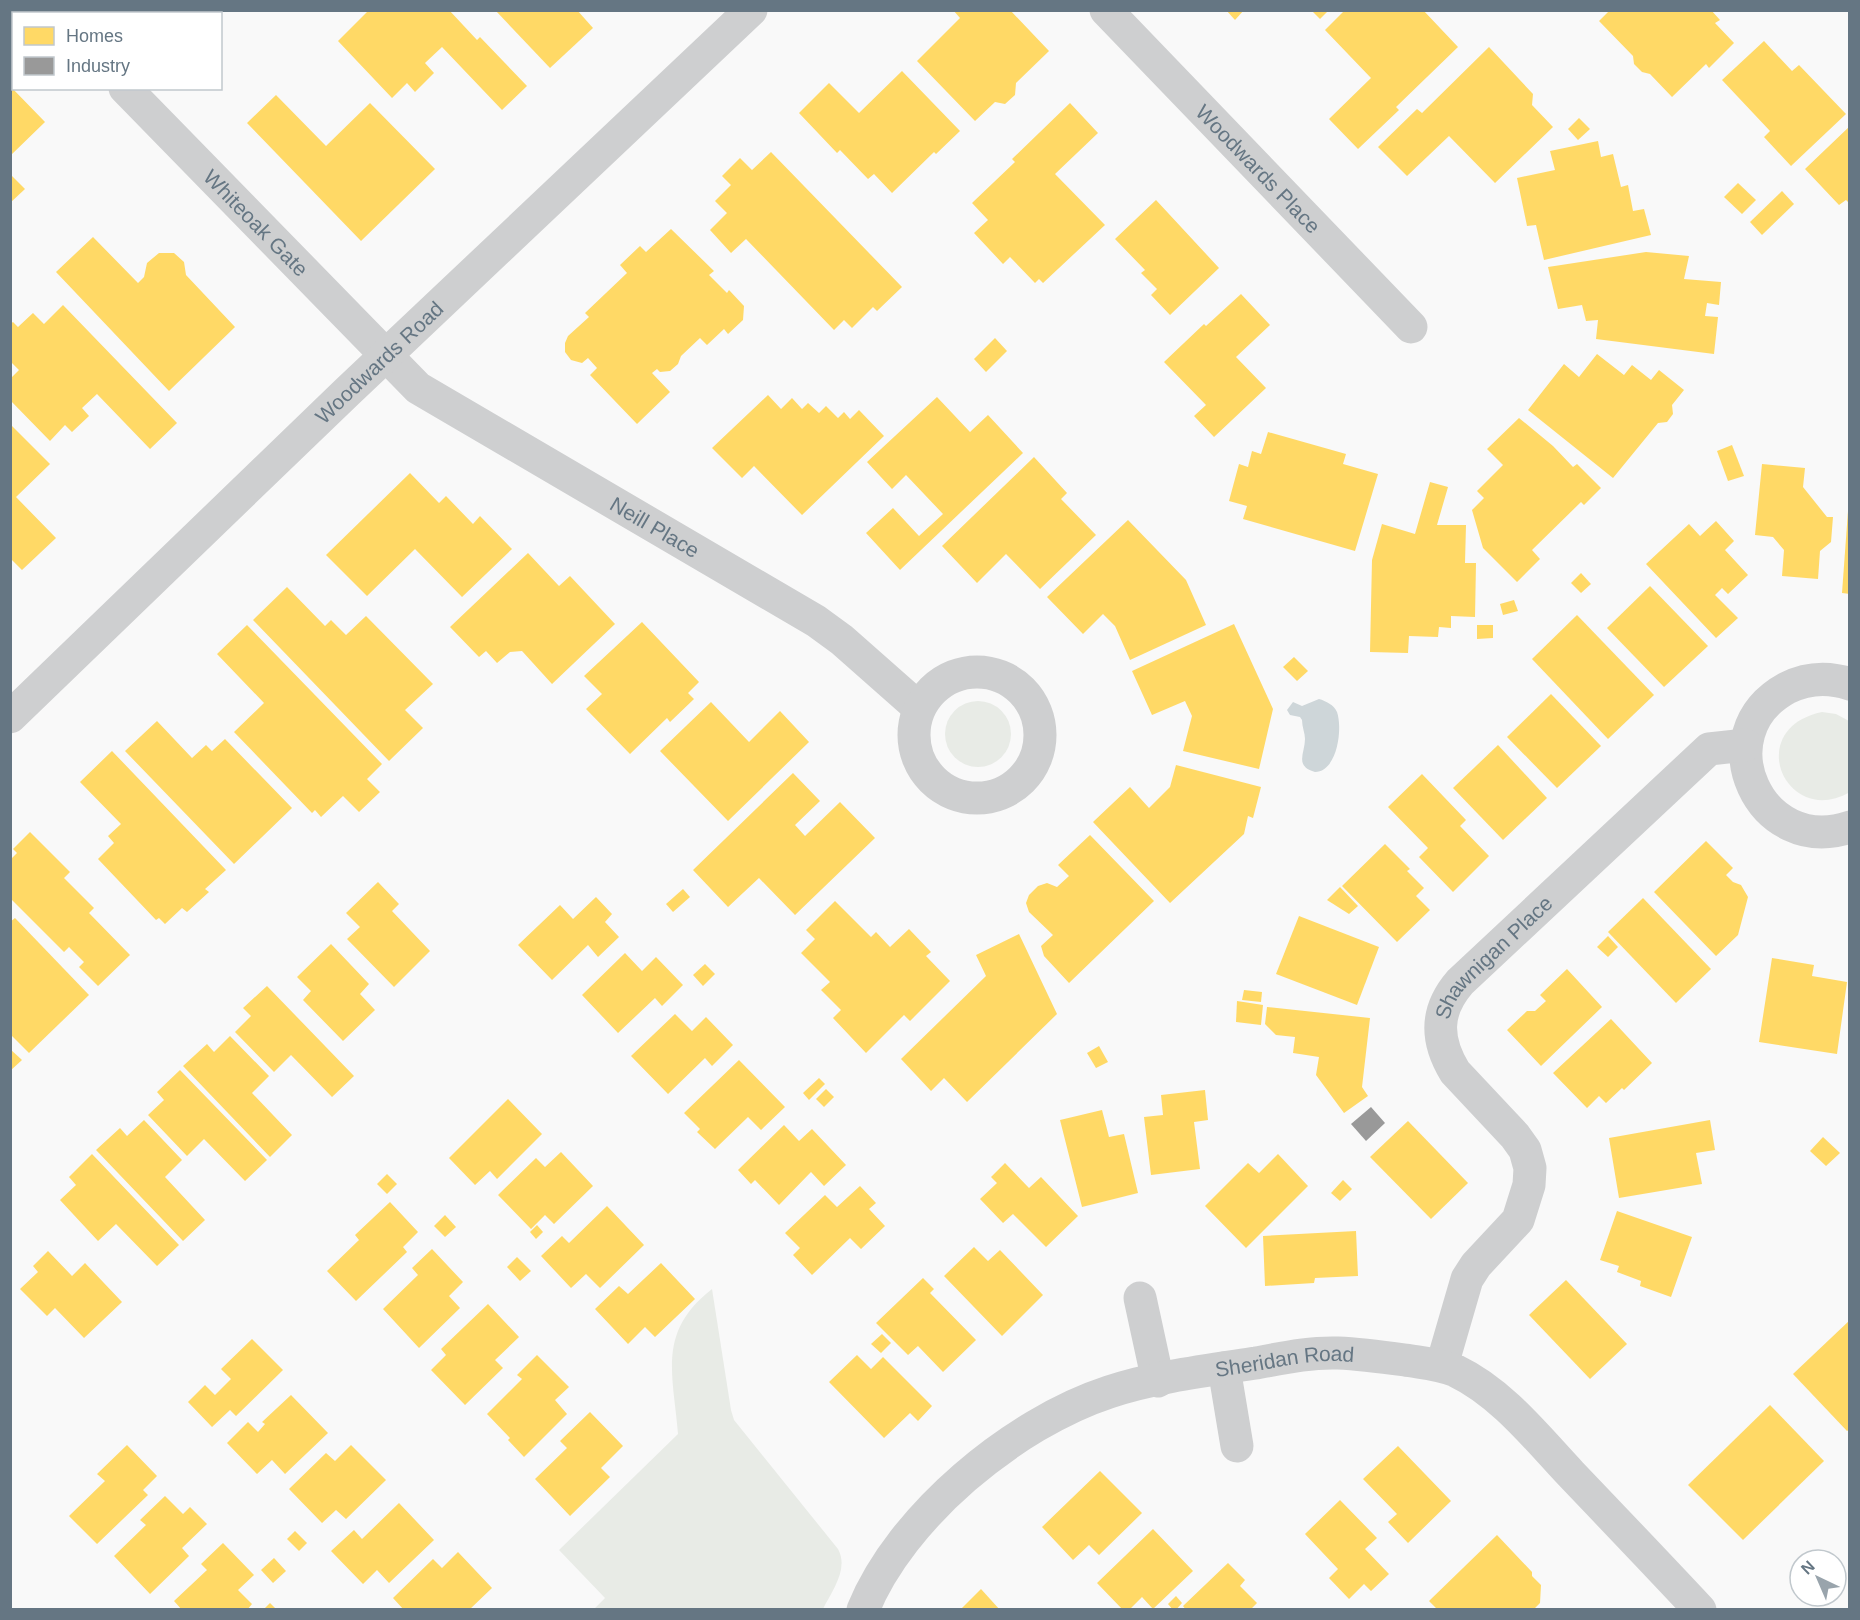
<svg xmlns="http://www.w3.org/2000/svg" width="1860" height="1620" viewBox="0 0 1860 1620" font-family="Arial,sans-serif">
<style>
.green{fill:#e8ebe6}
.water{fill:#ced6d9}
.homes{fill:#ffd966}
.industry{fill:#999}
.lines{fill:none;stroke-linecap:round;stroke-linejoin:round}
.street{stroke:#cecfd0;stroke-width:33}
.labels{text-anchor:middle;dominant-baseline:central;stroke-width:6;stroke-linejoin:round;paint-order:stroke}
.street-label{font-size:21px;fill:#657683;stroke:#fff}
</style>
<rect width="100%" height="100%" fill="#f9f9f9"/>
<g class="green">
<circle cx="978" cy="734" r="33"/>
<path d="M1822,712L1836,714L1849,721L1850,792C1786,829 1742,729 1822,712Z"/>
<path d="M712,1289L731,1410L734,1420L838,1549C849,1569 832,1591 823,1609H594L605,1598L559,1550L678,1434C673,1373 657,1332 712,1289Z"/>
</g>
<path class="water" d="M1319,699C1326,701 1334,705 1337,712C1343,729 1337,772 1315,772C1294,766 1305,753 1305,739C1305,733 1302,727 1302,720L1300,717L1290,715L1287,710L1293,702L1302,706Z"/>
<g class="homes">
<path d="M157,10H223L220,14H154Z"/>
<path d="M369,10H449L477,40L480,37L527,86L502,110L442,47L425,63L434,73L415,92L407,83L392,98L338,41Z"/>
<path d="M495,10H577L593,28L550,68Z"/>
<path d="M953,10H1010L1049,51L1016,83L1015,95L1005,104L995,102L975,121L917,61L960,18Z"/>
<path d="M1226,10H1244L1235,20Z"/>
<path d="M1311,10H1329L1320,19Z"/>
<path d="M1345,10H1423L1458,47L1396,107L1399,110L1358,149L1329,119L1371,78L1325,30Z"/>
<path d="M1610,10H1711L1720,20L1715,23L1734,43L1709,68L1706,64L1672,97L1650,74L1642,72L1634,64L1633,56L1599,21Z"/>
<path d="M1764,41L1792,71L1799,65L1846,114L1791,166L1764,137L1770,131L1722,80Z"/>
<path d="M1489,47L1533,94L1532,105L1553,127L1495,183L1449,136L1407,176L1378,147L1417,109L1422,113Z"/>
<path d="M902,71L960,131L936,154L934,152L892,193L874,174L868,179L840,150L837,153L799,113L829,83L859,113Z"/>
<path d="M10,76L14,79L11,87L45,122L10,156Z"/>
<path d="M276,95L326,146L370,103L435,169L361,241L247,123Z"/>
<path d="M1070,103L1098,133L1055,174L1105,225L1043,283L1039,279L1035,283L1010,257L1003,264L974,233L988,220L972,203L1015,162L1012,159Z"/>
<path d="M1579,118L1590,129L1578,140L1568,129Z"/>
<path d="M1850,126V204L1846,200L1839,205L1805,169Z"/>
<path d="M1598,141L1601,157L1613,154L1621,187L1628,185L1633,211L1644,209L1651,235L1544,260L1536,225L1527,226L1517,178L1555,170L1550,151Z"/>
<path d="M771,152L902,287L877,311L873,307L852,328L844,320L834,330L746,239L731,253L710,230L727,213L715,201L731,185L722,176L740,158L752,170Z"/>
<path d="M10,174L25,189L10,203Z"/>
<path d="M1738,183L1756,200L1742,214L1724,197Z"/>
<path d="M1782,191L1794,204L1762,235L1750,222Z"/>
<path d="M1156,200L1219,268L1170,315L1151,295L1157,289L1141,273L1145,270L1115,239Z"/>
<path d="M671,229L714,271L709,275L727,293L729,290L744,306L743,320L728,334L724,329L707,345L700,338L681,356L678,364L670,371L660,372L657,369L652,373L670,392L637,424L590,375L597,368L588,358L582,363L571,360L565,352V343L568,336L589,317L585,313L627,273L620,265L640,246L646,252Z"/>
<path d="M93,237L138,283L144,277L147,263L159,253H174L184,262L186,275L235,327L169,391L56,272Z"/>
<path d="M1646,252L1689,256L1684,279L1721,282L1719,305L1707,303L1705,316L1718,317L1714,354L1596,339L1598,320L1586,321L1582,305L1558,309L1548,267Z"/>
<path d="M1241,294L1270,325L1236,357L1266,388L1214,437L1194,416L1206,405L1164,362L1204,324L1206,326Z"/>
<path d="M63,305L177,423L150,449L97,394L82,408L89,416L72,432L65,425L50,441L10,400V379L19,370L10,361V324L13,322L18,327L33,313L44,324Z"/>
<path d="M995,338L1007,351L986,372L974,359Z"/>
<path d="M1597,354L1624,375L1632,365L1651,380L1659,370L1684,390L1672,405L1673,414L1667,422L1658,423L1613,478L1528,410L1564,364L1579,377Z"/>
<path d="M768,395L781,409L792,398L802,409L808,403L819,413L826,406L838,418L844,412L850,419L859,410L884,436L802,515L754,466L742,478L712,448Z"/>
<path d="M937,397L970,432L988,415L1023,453L900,570L866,533L893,508L919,536L943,514L906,475L892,489L867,462Z"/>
<path d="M1519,418L1553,446L1573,467L1577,464L1601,488L1584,505L1581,502L1532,550L1540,559L1517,582L1483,548L1472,510L1484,498L1477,491L1503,465L1487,449Z"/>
<path d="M10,424L50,464L16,497L56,538L22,570L10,558Z"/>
<path d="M1268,432L1346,454L1343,464L1378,474L1355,551L1243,519L1247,506L1229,501L1239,464L1248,467L1252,451L1261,454Z"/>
<path d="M1732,445L1744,476L1728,481L1717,451Z"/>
<path d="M1034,457L1067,493L1061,499L1096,535L1040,589L1006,554L977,583L942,546Z"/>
<path d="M1762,464L1805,468L1803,487L1827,517H1833L1831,542L1820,551L1818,579L1782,576L1784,550L1773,537L1755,535Z"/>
<path d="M410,473L439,503L446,496L473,524L480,516L512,549L462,597L415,549L367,596L326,555Z"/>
<path d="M1430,482L1448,487L1437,525H1466L1465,563H1476L1475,617L1451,616V628L1439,627L1438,637L1409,636L1408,653L1370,652L1372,560L1382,524L1415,534Z"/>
<path d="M1848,511H1850V594L1842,593Z"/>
<path d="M1128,520L1186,580L1206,625L1130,660L1115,626L1103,614L1083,634L1047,597Z"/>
<path d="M1716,521L1734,541L1725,550L1748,575L1728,594L1722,588L1715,595L1738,618L1716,638L1646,564L1689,524L1700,536Z"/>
<path d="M528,553L559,586L570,576L615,624L552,684L522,651L510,652L497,663L486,651L479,657L450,627Z"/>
<path d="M1581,573L1591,584L1581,593L1571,583Z"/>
<path d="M1650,586L1708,646L1664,687L1607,628Z"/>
<path d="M287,587L325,626L331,620L346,635L366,616L433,684L405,710L423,728L389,761L253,620Z"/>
<path d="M1514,600L1518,611L1503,615L1500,604Z"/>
<path d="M1577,615L1654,695L1608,739L1532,659Z"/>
<path d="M642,622L699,682L688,693L694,699L670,722L667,718L630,754L586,709L602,694L584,676Z"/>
<path d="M1234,624L1273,709L1259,769L1183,751L1192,716L1185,701L1152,715L1132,671Z"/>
<path d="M247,625L382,764L367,779L380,792L359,812L343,796L321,817L315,810L312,813L234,732L264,703L217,654Z"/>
<path d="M1477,625H1493V638L1477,639Z"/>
<path d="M1294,657L1308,671L1297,681L1283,667Z"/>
<path d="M1551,694L1601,746L1557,788L1507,737Z"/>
<path d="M711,702L749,742L780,711L809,742L728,821L660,751Z"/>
<path d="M157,721L192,758L206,745L212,751L225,739L292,808L234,864L125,751Z"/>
<path d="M1498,745L1547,798L1503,840L1453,788Z"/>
<path d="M112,751L226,870L205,889L209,892L187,912L182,908L165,924L159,918L156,920L98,859L114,843L108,836L121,824L80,782Z"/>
<path d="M1176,765L1261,787L1253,818L1248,816L1244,834L1170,903L1093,822L1130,787L1149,808L1170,787Z"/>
<path d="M793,773L820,801L795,825L805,836L840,802L875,838L795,915L759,878L728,907L693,870Z"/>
<path d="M1422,774L1466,820L1460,826L1489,856L1453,892L1419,857L1428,848L1388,807Z"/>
<path d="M30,832L70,872L64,878L94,908L89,913L130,955L98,986L79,967L84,962L69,947L64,952L10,898V860L17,853L13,849Z"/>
<path d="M1090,835L1154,901L1069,983L1044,956L1041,946L1053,935L1029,912L1026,903L1029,895L1038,886L1047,883L1057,887L1069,876L1058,865Z"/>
<path d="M1706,841L1733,868L1726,875L1733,882L1741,885L1748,897L1738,935L1716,956L1654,892Z"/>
<path d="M1385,844L1410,869L1407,871L1424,888L1416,896L1430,910L1397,942L1342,886Z"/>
<path d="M378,882L399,904L392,911L430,951L394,987L347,939L360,927L346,913Z"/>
<path d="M1340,887L1358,906L1349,914L1327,900Z"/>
<path d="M683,889L690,897L673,912L666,904Z"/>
<path d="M596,897L612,914L605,922L619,937L598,957L588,945L552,980L518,945L560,905L573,919Z"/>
<path d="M1643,898L1711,969L1676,1003L1608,932Z"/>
<path d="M835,901L871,937L876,932L890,947L909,929L931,952L926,956L950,981L910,1021L904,1015L866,1053L833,1018L841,1010L821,990L830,982L801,953L815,939L806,930Z"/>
<path d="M1299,916L1379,947L1357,1005L1276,974Z"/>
<path d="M15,918L89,995L29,1053L10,1034V922Z"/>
<path d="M1019,934L1057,1014L967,1102L944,1078L931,1091L901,1059L986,976L976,955Z"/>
<path d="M1608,936L1618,947L1608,957L1597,947Z"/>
<path d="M331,944L369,984L360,994L375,1010L343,1041L303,1000L311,991L297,977Z"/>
<path d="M625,953L642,971L656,957L683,985L662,1006L655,998L618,1033L582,995Z"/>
<path d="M1772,958L1814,965L1812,976L1847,982L1837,1054L1759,1042Z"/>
<path d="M705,964L715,974L703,986L693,975Z"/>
<path d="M1567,969L1602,1007L1541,1066L1507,1030L1527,1011H1535L1546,1001L1540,995Z"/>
<path d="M267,986L354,1076L332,1097L291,1055L274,1072L235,1032L251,1016L243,1008Z"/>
<path d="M1244,990L1262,992L1261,1002L1242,1000Z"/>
<path d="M1237,1001L1263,1005L1261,1025L1236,1022Z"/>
<path d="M1267,1007L1370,1018L1362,1087L1368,1096L1344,1113L1316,1075L1319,1057L1293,1053L1295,1037L1276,1035L1265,1024Z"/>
<path d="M675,1014L692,1031L706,1017L733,1045L712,1066L705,1058L668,1094L631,1056Z"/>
<path d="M1611,1019L1652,1063L1624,1090L1622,1088L1606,1103L1599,1096L1587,1108L1553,1073Z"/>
<path d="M230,1036L269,1076L252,1093L292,1135L270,1157L183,1066L207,1044L214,1052Z"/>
<path d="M1099,1046L1108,1062L1096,1068L1087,1053Z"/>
<path d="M10,1049L22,1060L10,1071Z"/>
<path d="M739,1060L785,1107L761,1130L748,1117L715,1149L697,1132L700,1129L684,1113Z"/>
<path d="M180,1070L267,1160L245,1181L204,1139L187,1156L148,1115L164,1100L157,1092Z"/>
<path d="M819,1078L825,1084L809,1100L803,1093Z"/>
<path d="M826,1089L834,1097L824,1107L816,1099Z"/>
<path d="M1205,1090L1208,1120L1194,1122L1200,1169L1151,1175L1144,1117L1163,1115L1161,1095Z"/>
<path d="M508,1099L542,1134L497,1179L490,1171L475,1185L449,1158Z"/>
<path d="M1102,1110L1109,1137L1124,1134L1138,1193L1082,1207L1060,1120Z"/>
<path d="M144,1120L182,1160L165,1177L205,1220L183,1241L96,1150L120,1128L127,1136Z"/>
<path d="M1710,1120L1715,1150L1696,1153L1702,1184L1619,1198L1609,1138Z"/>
<path d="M1408,1121L1468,1183L1431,1219L1370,1157Z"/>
<path d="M784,1125L799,1141L812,1129L846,1165L824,1186L811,1172L779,1205L755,1180L751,1184L738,1170Z"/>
<path d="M1823,1137L1840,1153L1826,1166L1810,1151Z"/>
<path d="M561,1152L593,1186L554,1224L545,1215L531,1229L498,1195L536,1158L545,1167Z"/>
<path d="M92,1154L179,1245L157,1266L116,1224L98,1241L60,1200L76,1185L69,1177Z"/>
<path d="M1278,1154L1308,1186L1246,1248L1205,1206L1248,1163L1259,1173Z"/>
<path d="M1005,1163L1029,1188L1041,1177L1078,1216L1046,1247L1013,1214L1003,1223L980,1199L997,1183L991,1177Z"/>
<path d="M387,1174L397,1184L387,1194L377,1184Z"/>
<path d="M1343,1180L1352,1189L1340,1201L1331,1193Z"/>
<path d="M860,1186L876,1203L869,1209L885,1226L861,1249L850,1238L812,1275L793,1255L800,1248L785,1233L825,1195L837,1207Z"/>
<path d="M390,1202L418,1232L403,1247L407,1252L356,1301L327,1271L359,1240L355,1235Z"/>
<path d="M607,1206L644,1245L600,1288L586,1274L571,1288L541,1256L562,1236L569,1243Z"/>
<path d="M1617,1211L1692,1237L1671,1297L1640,1286L1641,1281L1617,1272L1619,1266L1600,1260Z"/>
<path d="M445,1215L456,1227L445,1237L434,1226Z"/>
<path d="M537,1225L543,1232L536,1239L530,1232Z"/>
<path d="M1356,1231L1358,1276L1315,1278L1314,1283L1265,1286L1263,1236Z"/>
<path d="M974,1247L988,1261L1000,1250L1043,1295L1002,1336L944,1276Z"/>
<path d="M432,1249L463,1282L449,1296L460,1308L419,1348L383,1309L418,1275L412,1268Z"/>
<path d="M48,1251L72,1276L85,1263L122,1302L84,1338L55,1308L47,1316L20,1289L38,1272L33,1266Z"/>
<path d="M517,1257L531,1271L520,1281L507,1267Z"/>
<path d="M661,1263L695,1299L655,1337L645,1327L628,1344L595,1309L619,1286L628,1294Z"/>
<path d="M923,1278L934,1289L930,1293L976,1340L943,1372L918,1346L908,1355L876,1323Z"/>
<path d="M1566,1280L1627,1344L1590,1379L1529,1315Z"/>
<path d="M488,1304L519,1337L495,1360L503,1368L465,1405L431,1370L446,1355L441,1349Z"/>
<path d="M1850,1320V1429L1847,1431L1793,1374Z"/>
<path d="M882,1334L891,1343L881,1353L871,1344Z"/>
<path d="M252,1339L283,1370L236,1416L230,1410L212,1427L188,1402L205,1385L215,1395L231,1379L221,1369Z"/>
<path d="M537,1355L569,1387L555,1400L567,1414L524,1457L508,1440L510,1438L487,1414L522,1379L517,1375Z"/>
<path d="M857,1355L871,1369L883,1357L932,1406L918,1421L910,1413L884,1438L829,1382Z"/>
<path d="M291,1395L328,1433L285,1474L272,1460L257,1474L227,1443L248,1422L258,1432L265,1424L262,1422Z"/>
<path d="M1770,1405L1824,1461L1743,1540L1688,1485Z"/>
<path d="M590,1412L623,1446L601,1468L610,1477L570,1516L535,1479L567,1448L560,1441Z"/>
<path d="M127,1445L157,1476L143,1490L148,1495L97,1544L69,1516L105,1481L97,1474Z"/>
<path d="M351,1445L386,1480L346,1519L336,1510L322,1523L289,1489L326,1453L335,1461Z"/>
<path d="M1398,1446L1451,1501L1408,1543L1388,1522L1397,1514L1363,1479Z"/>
<path d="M1100,1471L1142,1513L1099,1555L1089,1545L1073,1560L1042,1527Z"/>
<path d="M165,1496L183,1514L190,1507L207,1524L182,1548L189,1556L150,1594L114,1556L146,1525L140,1520Z"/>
<path d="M1340,1500L1377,1538L1365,1549L1389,1574L1371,1591L1364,1584L1349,1599L1329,1578L1338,1569L1305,1534Z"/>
<path d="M399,1503L434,1540L389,1583L377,1570L363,1584L331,1551L354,1530L362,1539Z"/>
<path d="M1153,1529L1193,1571L1153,1609L1142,1597L1129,1610H1123L1097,1583Z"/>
<path d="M295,1531L307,1543L299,1551L287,1539Z"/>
<path d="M1497,1535L1532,1572V1576L1541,1585L1540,1603L1533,1610H1438L1429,1601Z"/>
<path d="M223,1543L254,1575L238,1590L252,1604L247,1610H182L174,1601L207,1570L201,1564Z"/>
<path d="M458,1552L492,1588L469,1610H404L393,1598L433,1559L442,1568Z"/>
<path d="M274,1558L286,1571L273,1583L261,1570Z"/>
<path d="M1228,1563L1245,1580L1240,1586L1257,1603L1250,1610H1186L1183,1606Z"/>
<path d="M981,1589L1000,1610H960Z"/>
<path d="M1176,1596L1182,1603L1176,1610H1173L1168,1604Z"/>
<path d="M270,1603L277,1610H263Z"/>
</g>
<path class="industry" d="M1371,1107L1385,1123L1366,1141L1351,1124Z"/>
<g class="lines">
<g class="street">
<path d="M49,10L52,14"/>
<path id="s1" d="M1106,10L1411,327"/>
<path id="s2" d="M125,88L418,388L816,621L842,640L919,708"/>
<circle cx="977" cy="735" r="63"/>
<path d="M1850,684C1829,677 1807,678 1787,688C1703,734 1760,858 1850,827"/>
<path id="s3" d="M10,717L347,392L751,10"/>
<path d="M1140,1298L1158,1381"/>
<path id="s4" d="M1442,1365L1467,1279L1476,1265L1518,1220L1529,1185L1530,1168L1525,1150L1515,1136L1455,1072C1435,1039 1435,1011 1460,982L1709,749L1746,745"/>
<path d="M1224,1368L1237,1446"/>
<path id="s5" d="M863,1610C901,1516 1014,1423 1109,1392C1153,1377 1210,1370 1256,1363C1283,1358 1311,1352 1338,1353C1361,1354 1383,1357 1405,1360C1423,1363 1440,1364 1456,1371C1502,1393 1537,1438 1571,1474C1614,1519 1657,1564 1700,1610"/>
</g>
</g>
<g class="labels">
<g class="street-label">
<text stroke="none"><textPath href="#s1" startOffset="220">Woodwards Place</textPath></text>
<text stroke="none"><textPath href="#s2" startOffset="188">Whiteoak Gate</textPath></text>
<text stroke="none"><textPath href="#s3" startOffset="512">Woodwards Road</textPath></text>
<text stroke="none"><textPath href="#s2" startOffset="694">Neill Place</textPath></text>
<text stroke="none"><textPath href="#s4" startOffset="483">Shawnigan Place</textPath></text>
<text stroke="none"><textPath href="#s5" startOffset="516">Sheridan Road</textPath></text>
</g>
</g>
<rect width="1860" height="1620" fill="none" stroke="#657683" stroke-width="24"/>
<rect x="12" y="12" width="210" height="78" fill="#ffffff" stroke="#c1c8cd" stroke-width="1.5"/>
<rect x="24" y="27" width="30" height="18" fill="#ffd966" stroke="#c1c8cd" stroke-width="1.5"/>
<text x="66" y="42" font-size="18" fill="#657683">Homes</text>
<rect x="24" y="57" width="30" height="18" fill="#999999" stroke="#c1c8cd" stroke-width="1.5"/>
<text x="66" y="72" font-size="18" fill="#657683">Industry</text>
<g transform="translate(1818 1578) rotate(316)"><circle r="28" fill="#ffffff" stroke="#c1c8cd" stroke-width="1.5"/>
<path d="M0-4.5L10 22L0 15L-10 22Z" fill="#99a4ac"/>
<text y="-9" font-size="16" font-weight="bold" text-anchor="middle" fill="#657683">N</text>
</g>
</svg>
